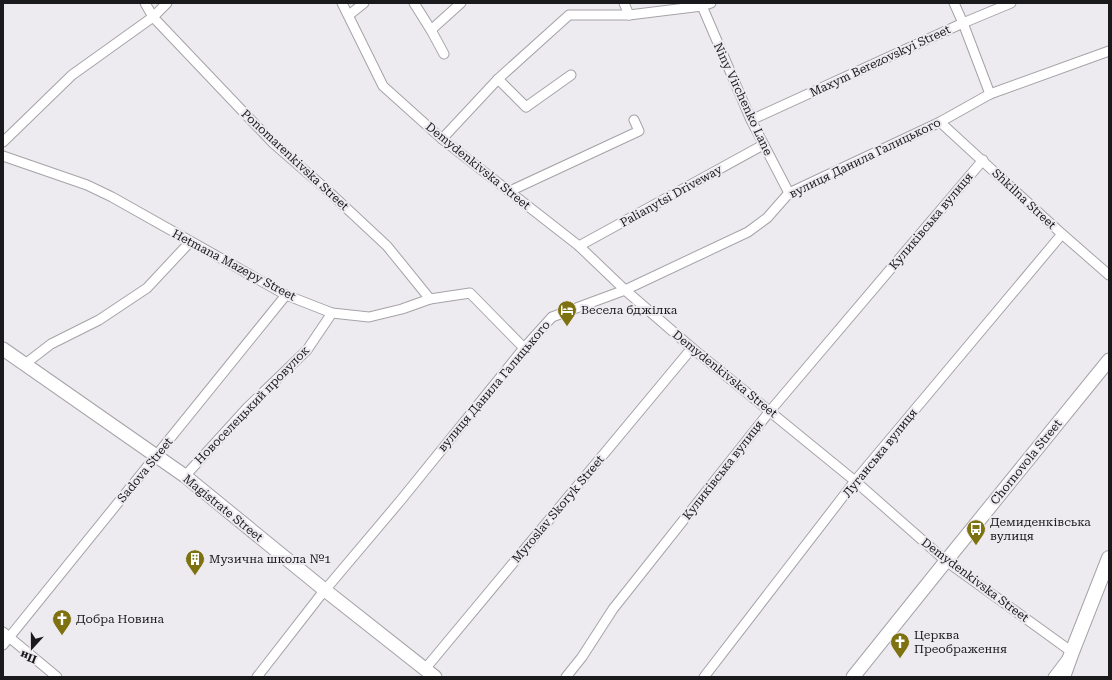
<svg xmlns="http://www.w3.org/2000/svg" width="1112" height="680" viewBox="0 0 1112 680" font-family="'Roboto Serif',serif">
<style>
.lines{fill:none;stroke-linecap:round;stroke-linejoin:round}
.street-casing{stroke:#a6a3a8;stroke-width:11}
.secondary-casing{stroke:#a6a3a8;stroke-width:15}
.primary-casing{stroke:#a6a3a8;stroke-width:16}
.street{stroke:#fff;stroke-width:9}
.secondary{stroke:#fff;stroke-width:13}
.primary{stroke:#fff;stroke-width:14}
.labels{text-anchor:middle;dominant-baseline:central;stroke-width:4;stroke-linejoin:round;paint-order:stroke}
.street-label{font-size:12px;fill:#1a191b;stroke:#edeaf0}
.poi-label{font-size:12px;fill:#1a191b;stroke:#edeaf0;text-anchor:start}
</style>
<rect width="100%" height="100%" fill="#edeaf0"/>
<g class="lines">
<defs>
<g id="street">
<path d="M145,3L153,17L272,142L327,190L387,246L430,299"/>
<path d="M342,3L383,86L442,139L579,246L625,290L692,348L855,481L946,561L1072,652L1053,677"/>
<path d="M414,3L431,30L444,54"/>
<path d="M624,3L629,15"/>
<path d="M701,3L702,6L751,120L789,193"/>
<path d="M954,3L963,23L990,94"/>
<path d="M349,15L364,3"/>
<path d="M431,30L461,3"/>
<path d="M498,79L526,107L571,75"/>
<path d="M751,120L963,23L1011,3"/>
<path d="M940,122L1062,234L1109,275"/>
<path d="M442,139L498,79L569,15H629L702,6L711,3"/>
<path d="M3,142L72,75L153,17L167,3"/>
<path d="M3,156L87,185L112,197L286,295L332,313L369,317L402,309L430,299L470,293L524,348"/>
<path d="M510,191L639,131L634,120"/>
<path d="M579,246L763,145"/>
<path d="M25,364L51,344L99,320L147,288L190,242"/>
<path d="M185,476L247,408L307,350L332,313"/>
<path d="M3,632L57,677"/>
<path d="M3,645L286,295"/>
<path d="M425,669L692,348"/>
<path d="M257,677L320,596L401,500L524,348L552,317L625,290L748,232L767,218L789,193L940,122L990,94L1109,51"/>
<path d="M566,677L582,657L613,609L770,411L983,160"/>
<path d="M704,677L855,481L1062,234"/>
</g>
<g id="secondary">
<path d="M3,349L185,476L321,587L435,677"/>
<path d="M853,677L946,561L1109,360"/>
</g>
<path id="primary" d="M1063,677L1072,652L1109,558"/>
</defs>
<use href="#street" class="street-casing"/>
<use href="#secondary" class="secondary-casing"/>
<use href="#primary" class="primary-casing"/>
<use href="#street" class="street"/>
<use href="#secondary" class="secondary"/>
<use href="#primary" class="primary"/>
</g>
<defs>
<symbol id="hotel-pin" viewBox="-11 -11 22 30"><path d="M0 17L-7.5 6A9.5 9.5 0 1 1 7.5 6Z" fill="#7e7110" stroke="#edeaf0"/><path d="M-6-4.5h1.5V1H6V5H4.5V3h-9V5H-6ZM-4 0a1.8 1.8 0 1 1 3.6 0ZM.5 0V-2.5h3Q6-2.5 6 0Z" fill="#fff"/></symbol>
<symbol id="bus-pin" viewBox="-11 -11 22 30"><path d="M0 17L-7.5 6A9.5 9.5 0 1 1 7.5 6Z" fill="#7e7110" stroke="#edeaf0"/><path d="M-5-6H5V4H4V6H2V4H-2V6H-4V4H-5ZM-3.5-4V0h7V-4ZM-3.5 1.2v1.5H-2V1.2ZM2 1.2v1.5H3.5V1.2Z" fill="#fff"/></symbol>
<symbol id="building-pin" viewBox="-11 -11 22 30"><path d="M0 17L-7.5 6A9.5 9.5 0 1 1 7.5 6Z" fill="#7e7110" stroke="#edeaf0"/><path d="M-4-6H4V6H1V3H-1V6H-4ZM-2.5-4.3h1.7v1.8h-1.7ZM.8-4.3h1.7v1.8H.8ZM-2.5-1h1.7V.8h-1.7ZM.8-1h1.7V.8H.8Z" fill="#fff"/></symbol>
<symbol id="church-pin" viewBox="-11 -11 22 30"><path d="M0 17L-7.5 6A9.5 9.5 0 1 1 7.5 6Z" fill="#7e7110" stroke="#edeaf0"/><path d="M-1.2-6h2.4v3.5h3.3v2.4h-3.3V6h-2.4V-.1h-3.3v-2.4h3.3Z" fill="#fff"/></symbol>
</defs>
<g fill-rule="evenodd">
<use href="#hotel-pin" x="556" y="299" width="22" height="30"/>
<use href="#bus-pin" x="965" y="518" width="22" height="30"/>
<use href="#building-pin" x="184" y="548" width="22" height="30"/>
<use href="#church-pin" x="51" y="608" width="22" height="30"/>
<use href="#church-pin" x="889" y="631" width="22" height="30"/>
</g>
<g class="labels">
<g class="street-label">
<text transform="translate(880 61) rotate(-25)">Maxym Berezovskyi Street</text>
<text transform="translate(743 99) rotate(65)">Niny Virchenko Lane</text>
<text transform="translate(865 158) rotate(-26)">вулиця Данила Галицького</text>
<text transform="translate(295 160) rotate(43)">Ponomarenkivska Street</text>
<text transform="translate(478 166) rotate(39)">Demydenkivska Street</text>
<text transform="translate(671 196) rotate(-29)">Palianytsi Driveway</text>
<text transform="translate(1024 199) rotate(43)">Shkilna Street</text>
<text transform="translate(931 221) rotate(-50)">Куликівська вулиця</text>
<text transform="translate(234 265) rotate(28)">Hetmana Mazepy Street</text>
<text transform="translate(725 374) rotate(39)">Demydenkivska Street</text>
<text transform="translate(494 386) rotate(-50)">вулиця Данила Галицького</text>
<text transform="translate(252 405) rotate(-46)">Новоселецький провулок</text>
<text transform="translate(880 453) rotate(-51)">Луганська вулиця</text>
<text transform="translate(1026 462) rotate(-51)">Chornovola Street</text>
<text transform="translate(145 470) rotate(-51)">Sadova Street</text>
<text transform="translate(723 470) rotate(-52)">Куликівська вулиця</text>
<text transform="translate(223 508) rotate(39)">Magistrate Street</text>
<text transform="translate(558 509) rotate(-50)">Myroslav Skoryk Street</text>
<text transform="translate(975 580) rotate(37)">Demydenkivska Street</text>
</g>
<g class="poi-label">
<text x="581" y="310">Весела бджілка</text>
<text x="990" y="522">Демиденківська<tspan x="990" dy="14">вулиця</tspan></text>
<text x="209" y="559">Музична школа №1</text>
<text x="76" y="619">Добра Новина</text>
<text x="914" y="635">Церква<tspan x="914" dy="14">Преображення</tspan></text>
</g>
</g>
<rect width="1112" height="680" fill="none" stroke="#1a191b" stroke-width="8"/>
<g transform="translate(32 648) rotate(201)" stroke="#edeaf0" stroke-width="3" paint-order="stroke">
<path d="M0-3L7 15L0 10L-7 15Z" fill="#1a191b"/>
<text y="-6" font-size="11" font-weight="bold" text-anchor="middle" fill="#1a191b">Пн</text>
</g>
</svg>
